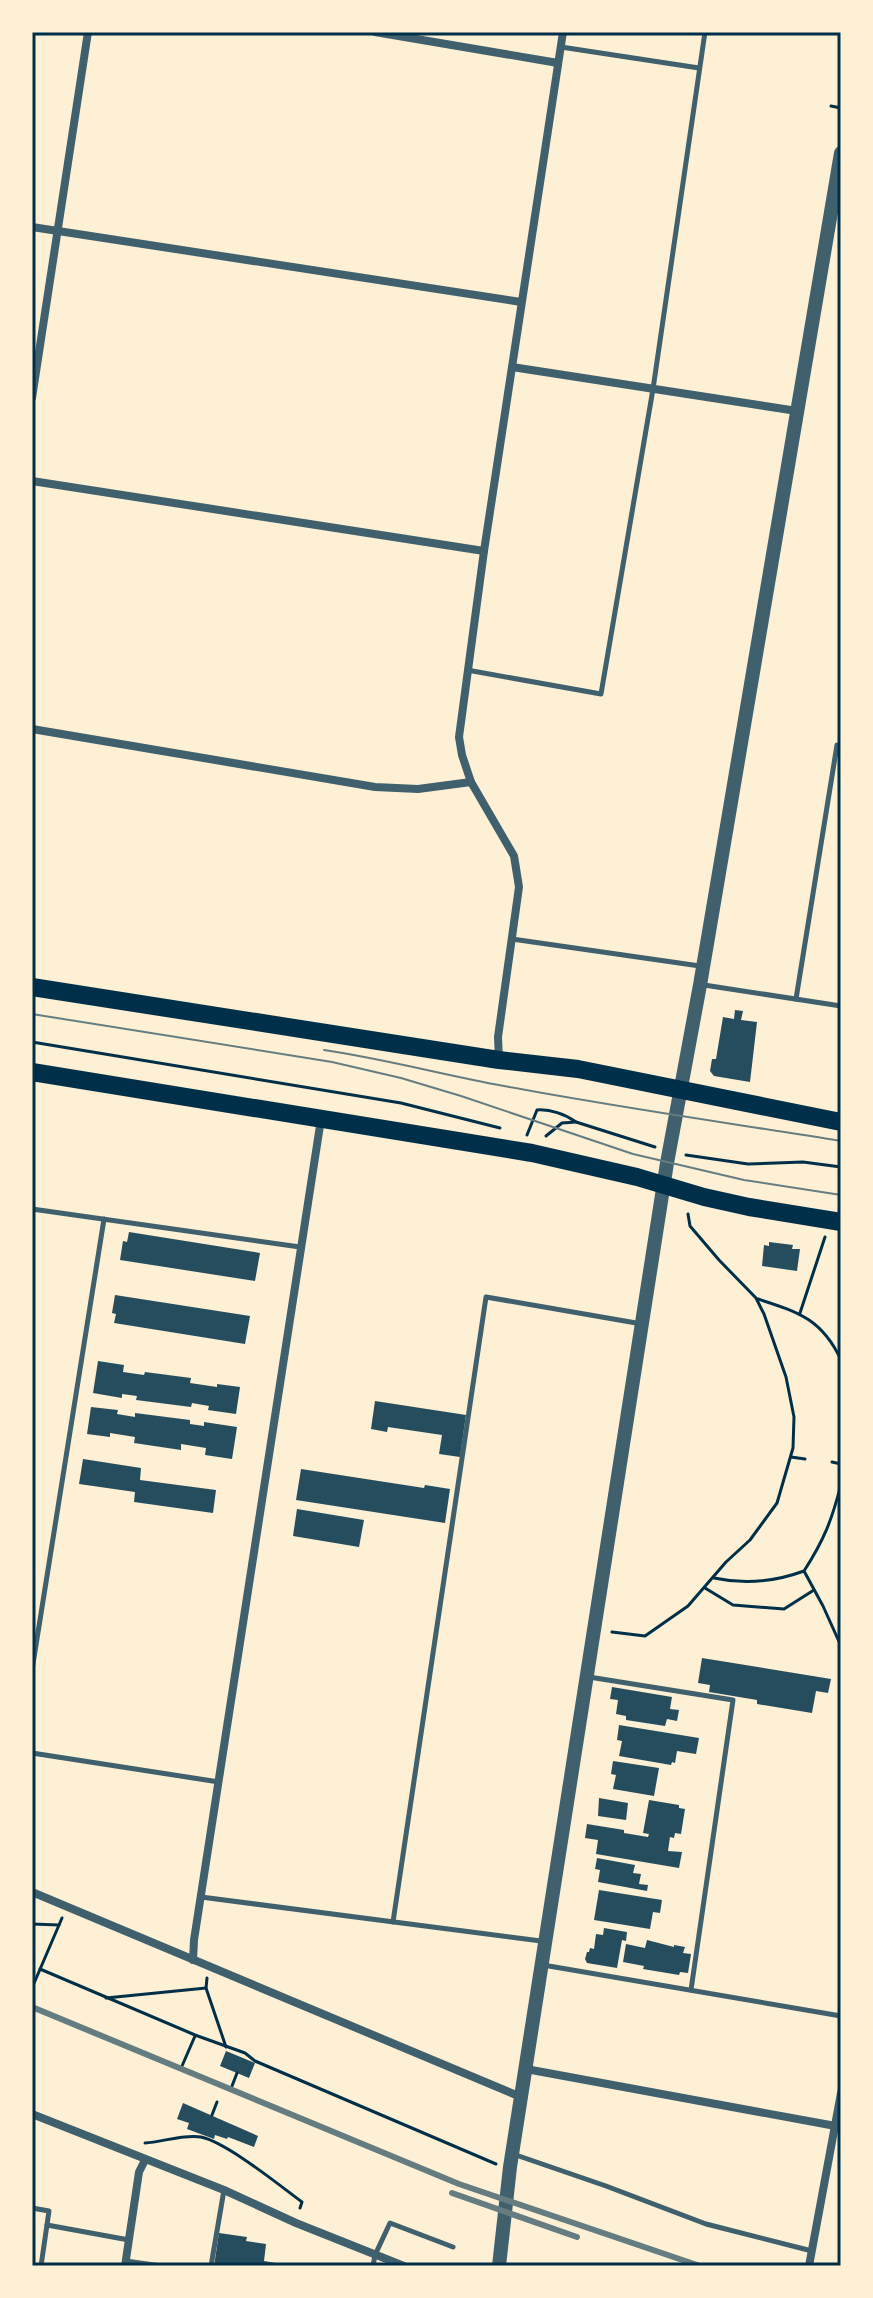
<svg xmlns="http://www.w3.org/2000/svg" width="873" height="2298" viewBox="0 0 873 2298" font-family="'PT Serif',serif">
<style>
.building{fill:#264d5e}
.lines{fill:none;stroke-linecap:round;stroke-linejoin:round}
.path{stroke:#003049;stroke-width:3}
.service{stroke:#3f606c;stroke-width:5}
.minor{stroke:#3f606c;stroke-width:8}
.tertiary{stroke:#3f606c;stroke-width:14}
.trunk{stroke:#003049;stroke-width:18}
.tram{stroke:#657d81;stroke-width:2}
.rail{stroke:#657d81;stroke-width:6}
.neatline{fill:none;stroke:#003049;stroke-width:3}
</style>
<rect width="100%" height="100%" fill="#fdf0d5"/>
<g class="building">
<path d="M735,1010L743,1011L741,1020L757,1022L750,1082L714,1076L710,1071L712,1059H716L723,1017L734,1019Z"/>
<path d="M129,1232L260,1253L255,1281L120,1260L123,1241L127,1242Z"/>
<path d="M769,1242L793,1245L792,1249H800L797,1271L762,1266L764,1245L769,1246Z"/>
<path d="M115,1295L250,1316L245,1344L114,1323L116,1314L112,1313Z"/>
<path d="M98,1361L124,1365L123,1372L144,1375L145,1372L191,1378L190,1383L217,1387V1384L240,1387L236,1414L208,1410L209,1406L192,1403L191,1407L136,1400L137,1396L122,1394V1398L93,1393Z"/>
<path d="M375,1401L466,1415L460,1457L439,1454L442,1435L388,1427L387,1432L371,1429Z"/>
<path d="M91,1407L118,1410L117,1414L135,1417V1413L190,1420V1424L204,1426V1422L237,1427L232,1459L205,1455L206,1448L181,1444V1450L134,1443L135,1437L110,1433V1437L87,1434Z"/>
<path d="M83,1459L141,1468L140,1480L216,1490L213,1513L134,1502L135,1492L79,1484Z"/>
<path d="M301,1469L424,1488L425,1485L450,1489L445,1523L296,1500Z"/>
<path d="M297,1509L364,1520L359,1547L293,1536Z"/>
<path d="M702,1658L831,1679L828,1693L816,1691L812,1713L757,1704V1700L709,1692L710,1685L698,1683Z"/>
<path d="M612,1687L672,1697L670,1709L679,1710L677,1721L667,1719L665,1726L626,1720V1716L616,1714L618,1700L610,1699Z"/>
<path d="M619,1725L699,1738L696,1754L677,1751L675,1763L672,1762L671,1765L619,1756L622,1741L617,1740Z"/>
<path d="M613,1761L659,1768L654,1796L613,1789L616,1775L611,1774Z"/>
<path d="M599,1798L628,1803L626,1820L598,1816Z"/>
<path d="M649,1800L679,1805V1808L685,1809L681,1834L675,1833L674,1838L670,1837L668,1851L682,1852L679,1868L596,1854L598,1840L585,1838L587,1824L624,1830V1833L648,1837L649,1834L643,1833Z"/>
<path d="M597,1858L635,1865L633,1873L641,1874L639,1884L648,1885L647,1891L598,1882L600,1870L595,1869Z"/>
<path d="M599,1890L662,1900L660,1913L653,1912L650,1929L594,1920Z"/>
<path d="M604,1928L627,1932L626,1941L622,1940L617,1968L587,1963L585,1959L587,1952H589L590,1948L594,1949L596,1934L603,1935Z"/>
<path d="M647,1940L674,1947V1945L685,1947L683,1953L691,1954L688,1973L680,1972L679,1975L643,1969L644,1966L623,1962L626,1944L645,1948Z"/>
<path d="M226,2051L255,2063L249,2078L220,2066Z"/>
<path d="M183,2103L258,2136L254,2147L228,2137L227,2139L215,2135L214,2139L187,2129L189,2123L177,2119Z"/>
<path d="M219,2233L247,2237L246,2241L266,2244L264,2261L282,2264V2266H214Z"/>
</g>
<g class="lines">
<g class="path">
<path d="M831,106L841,108"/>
<path d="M32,1042L401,1103L500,1128"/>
<path d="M527,1135L537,1110C550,1109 565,1114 576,1122L655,1147"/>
<path d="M546,1136L562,1123L576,1122"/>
<path d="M686,1155L748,1164L803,1162L841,1167"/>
<path d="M758,1299C798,1312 822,1319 841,1360"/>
<path d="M800,1313L825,1237"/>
<path d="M791,1457L805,1459"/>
<path d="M832,1462L841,1464"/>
<path d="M804,1571L823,1606L841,1646"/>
<path d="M714,1578C746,1585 774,1582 804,1571C824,1540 832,1520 841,1484"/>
<path d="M705,1588L733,1605L784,1609L814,1590"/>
<path d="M612,1632L645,1636L688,1606L726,1562L750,1540L777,1503L793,1448L794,1417L786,1377L764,1314L756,1298L719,1260L690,1226L688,1214"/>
<path d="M32,1924L59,1925"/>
<path d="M40,1969L195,2035L245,2053L255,2061L496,2164"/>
<path d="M207,1978L206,1988L226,2047"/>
<path d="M32,1988L62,1918"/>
<path d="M106,1998L206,1988"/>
<path d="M182,2066L195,2036"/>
<path d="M232,2086L237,2073"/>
<path d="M212,2115L217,2102"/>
<path d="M145,2143C162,2142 184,2134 201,2137C226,2142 279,2185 302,2202L300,2208"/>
</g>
<g class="service">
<path d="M561,47L699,68"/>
<path d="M467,670L601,694L653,389L705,32"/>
<path d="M512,939L700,966"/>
<path d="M704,985L841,1006"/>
<path d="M796,999L837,745"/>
<path d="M32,1209L300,1247"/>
<path d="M32,1670L104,1219"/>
<path d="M589,1677L733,1700L691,1990"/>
<path d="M32,1753L219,1782"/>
<path d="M201,1897L541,1941"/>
<path d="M393,1922L486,1297L642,1324"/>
<path d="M543,1965L841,2016"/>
<path d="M513,2154L606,2186L706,2224L812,2251"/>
<path d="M32,2208L49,2211L41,2266"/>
<path d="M47,2225L129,2240"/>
<path d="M126,2261L161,2266"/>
<path d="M211,2266L224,2190"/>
<path d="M373,2266L375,2255L390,2223L453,2247"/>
</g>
<g class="minor">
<path d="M375,32L558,63"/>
<path d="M32,227L521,302"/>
<path d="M512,367L797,411"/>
<path d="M32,398L88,32"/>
<path d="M32,481L484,551"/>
<path d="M32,729L375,787L418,789L471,782"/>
<path d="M499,1060L498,1037L519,887L514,856L471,782L462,755L459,737L484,551L563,32"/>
<path d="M32,1892L521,2097"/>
<path d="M193,1960L194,1940L321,1119"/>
<path d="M526,2069L841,2127"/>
<path d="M32,2114L224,2190L296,2223L404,2266"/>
<path d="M125,2266L139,2172L145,2160"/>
<path d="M809,2266L841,2093"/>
</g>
<path class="tertiary" d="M499,2266L510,2167L667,1163L700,985L841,153"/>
<g class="trunk">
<path d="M32,987L499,1060L578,1069L841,1122"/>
<path d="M32,1072L532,1153L637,1177L704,1197L749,1207L841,1222"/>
</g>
<g class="tram">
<path d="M32,1014L332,1062L401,1078L461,1096L633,1154L744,1180L841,1195"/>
<path d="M324,1050C385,1059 444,1075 504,1086C616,1107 729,1123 841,1141"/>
</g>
<g class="rail">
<path d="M32,2007L459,2184L700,2266"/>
<path d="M452,2193L577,2237"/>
</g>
</g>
<rect width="873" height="2298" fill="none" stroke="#fdf0d5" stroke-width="68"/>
<rect x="34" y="34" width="805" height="2230" class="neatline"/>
</svg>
